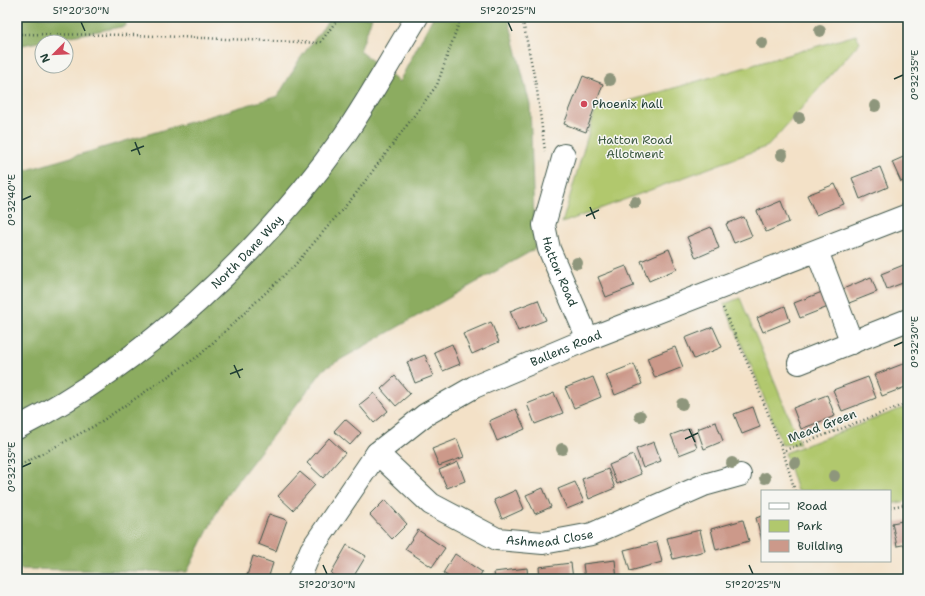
<svg xmlns="http://www.w3.org/2000/svg" width="925" height="596" viewBox="0 0 925 596" font-family="'Shantell Sans',sans-serif">
<style>
.green{fill:#b1c86d;stroke:#688250}
.forest{fill:#8cac60;stroke:#56744a}
.building{fill:#cc998a}
.lines{fill:none;stroke-linecap:round;stroke-linejoin:round}
.minor-casing{stroke:#3f564a;stroke-width:24}
.path{stroke:#3f564a;stroke-width:2.5;stroke-dasharray:1 3;stroke-linecap:butt}
.minor{stroke:#fff;stroke-width:22}
.tree{fill:#8e967c}
.ticks{fill:none;stroke:#1f3d34;stroke-width:1.5}
.poi-dot{fill:#d1495b;stroke:#f6f6f2;stroke-width:1.5}
.labels{text-anchor:middle;dominant-baseline:central;stroke-width:3;stroke-linejoin:round;paint-order:stroke}
.poi-label{font-size:12px;fill:#1f3d34;stroke:#f6f6f2;text-anchor:start}
.park-label{font-size:12px;fill:#3c593f;stroke:#f6f6f2}
.street-label{font-size:12px;fill:#1f3d34;stroke:#f6f6f2}
.neatline{fill:none;stroke:#1f3d34;stroke-width:1.5}
.ticks-label{font-size:10px;text-anchor:middle;fill:#1f3d34}
</style>
<rect width="100%" height="100%" fill="#f6f6f2"/>
<filter id="ink" filterUnits="userSpaceOnUse"><feTurbulence type="fractalNoise" baseFrequency=".025" numOctaves="2"/><feDisplacementMap in="SourceGraphic" scale="8" xChannelSelector="R" yChannelSelector="G"/><feConvolveMatrix kernelMatrix="1 2 1 2 8 2 1 2 1" color-interpolation-filters="sRGB"/></filter>
<filter id="wash" filterUnits="userSpaceOnUse"><feTurbulence type="fractalNoise" baseFrequency=".012" numOctaves="4" result="noise"/><feDisplacementMap in="SourceGraphic" scale="16" xChannelSelector="R" yChannelSelector="G"/><feGaussianBlur stdDeviation="0.9" result="paint"/><feColorMatrix in="noise" values="0 0 0 0 0 0 0 0 0 0 0 0 0 0 0 0 0 1.4 0 .05"/><feComposite in="paint" operator="in"/></filter>
<g filter="url(#wash)">
<rect width="100%" height="100%" fill="#f3e1c7"/>
<g class="green">
<path d="M856,35L860,42L768,146L562,223L595,111Z"/>
<path d="M740,298L800,444L782,445L756,377L724,304Z"/>
<path d="M908,406V501L890,504V491H797L785,453Z"/>
</g>
<g class="forest">
<path d="M17,17H125L126,26L17,46Z"/>
<path d="M331,17H372L360,51L399,82L433,17H508L530,105L535,249L324,369L223,500L187,572L17,569V173L278,96L299,60Z"/>
</g>
<g id="blocks">
<g class="building">
<path d="M583,76L603,84L586,132L564,124Z"/>
<path d="M908,155V179L901,182L892,162Z"/>
<path d="M880,167L888,187L860,199L852,178Z"/>
<path d="M835,184L844,204L816,215L807,195Z"/>
<path d="M781,201L789,222L766,232L757,211Z"/>
<path d="M744,217L752,236L734,243L726,224Z"/>
<path d="M711,227L719,248L696,258L687,237Z"/>
<path d="M669,249L677,269L649,281L641,261Z"/>
<path d="M908,259V281L887,289L881,274L906,264L905,260Z"/>
<path d="M626,266L634,286L606,297L598,277Z"/>
<path d="M871,277L877,292L849,303L843,289Z"/>
<path d="M822,292L828,307L800,318L794,303Z"/>
<path d="M538,300L546,320L518,331L510,311Z"/>
<path d="M785,306L790,321L763,332L757,318Z"/>
<path d="M491,322L499,342L472,354L463,334Z"/>
<path d="M713,327L722,347L694,359L685,338Z"/>
<path d="M452,344L460,364L443,371L434,352Z"/>
<path d="M675,347L683,367L655,378L647,358Z"/>
<path d="M425,355L433,376L415,383L407,362Z"/>
<path d="M908,362V386L882,396L874,375Z"/>
<path d="M634,364L642,384L615,395L606,375Z"/>
<path d="M395,376L410,394L396,406L381,389Z"/>
<path d="M593,377L601,397L574,408L565,388Z"/>
<path d="M868,377L876,398L842,411L833,390Z"/>
<path d="M374,393L388,411L374,423L359,405Z"/>
<path d="M554,393L563,413L535,424L527,404Z"/>
<path d="M827,395L835,416L801,429L793,408Z"/>
<path d="M753,407L760,427L742,434L734,414Z"/>
<path d="M516,409L525,429L497,441L489,421Z"/>
<path d="M345,419L361,433L350,445L334,431Z"/>
<path d="M716,422L723,441L704,449L697,429Z"/>
<path d="M690,428L697,448L679,455L671,435Z"/>
<path d="M329,438L345,453L323,478L307,463Z"/>
<path d="M457,439L464,457L439,466L432,449Z"/>
<path d="M654,442L661,461L643,468L636,449Z"/>
<path d="M633,455L641,474L617,484L609,465Z"/>
<path d="M458,462L465,481L447,488L439,470Z"/>
<path d="M608,469L615,488L589,499L582,479Z"/>
<path d="M300,472L315,485L293,510L278,496Z"/>
<path d="M575,482L584,502L567,509L558,489Z"/>
<path d="M543,488L551,507L535,514L526,495Z"/>
<path d="M516,490L524,509L502,519L494,500Z"/>
<path d="M385,500L407,524L392,539L370,515Z"/>
<path d="M269,514L287,520L276,551L258,544Z"/>
<path d="M762,516V540L756,518Z"/>
<path d="M743,520L749,541L716,550L711,529Z"/>
<path d="M908,520V544L897,546L892,523Z"/>
<path d="M418,530L445,548L432,567L405,549Z"/>
<path d="M700,530L705,551L673,559L667,538Z"/>
<path d="M657,542L662,562L630,571L624,550Z"/>
<path d="M347,545L366,556L352,579H340L331,573Z"/>
<path d="M455,554L482,572L478,579H452L443,573Z"/>
<path d="M253,556L273,563L268,579H246Z"/>
<path d="M615,560L617,579H585L583,564Z"/>
<path d="M571,563L573,579H540L539,567Z"/>
<path d="M527,568L528,579H495L494,572Z"/>
</g>
</g>
</g>
<g filter="url(#ink)">
<use href="#blocks" fill-opacity="0" stroke="#3f564a" stroke-width="1"/>
<g class="lines">
<defs>
<g id="minor">
<path id="s1" d="M564,155L544,225L549,249L588,339"/>
<path d="M817,251L852,343"/>
<path d="M799,363L908,320"/>
<path id="s2" d="M17,428C146,362 260,254 344,136C370,98 393,56 417,17"/>
<path id="s3" d="M377,453L431,504L497,539L543,543L592,534L704,485L740,475"/>
<path id="s4" d="M299,579L311,550L377,453L425,415L474,387L588,339L908,215"/>
</g>
</defs>
<use href="#minor" class="minor-casing"/>
<g class="path">
<path d="M522,17L537,90L545,151"/>
<path d="M17,34L133,35L320,43L339,17"/>
<path d="M723,308L754,378L783,451"/>
<path d="M17,467L96,425L200,355L294,266L354,196L437,85L461,17"/>
<path d="M795,491L783,451L908,403"/>
<path d="M890,507L908,504"/>
</g>
<use href="#minor" class="minor"/>
</g>
<g class="tree">
<circle cx="820" cy="31" r="6"/>
<circle cx="762" cy="43" r="6"/>
<circle cx="610" cy="80" r="6"/>
<circle cx="875" cy="106" r="6"/>
<circle cx="799" cy="118" r="6"/>
<circle cx="782" cy="155" r="6"/>
<circle cx="635" cy="202" r="6"/>
<circle cx="577" cy="263" r="6"/>
<circle cx="682" cy="404" r="6"/>
<circle cx="640" cy="416" r="6"/>
<circle cx="562" cy="449" r="6"/>
<circle cx="732" cy="463" r="6"/>
<circle cx="795" cy="463" r="6"/>
<circle cx="834" cy="476" r="6"/>
<circle cx="765" cy="478" r="6"/>
</g>
</g>
<path class="ticks" d="M81,22L85,31M508,22L512,31M894,79L903,75M135,142L140,155M131,151L144,146M22,200L31,196M590,207L595,219M586,216L599,210M894,346L903,342M234,365L240,378M230,374L243,369M689,429L695,442M685,439L698,433M22,467L31,463M323,565L327,574M749,565L753,574"/>
<circle class="poi-dot" cx="584" cy="104" r="4"/>
<g class="labels">
<g class="poi-label">
<text x="592" y="104">Phoenix hall</text>
</g>
<g class="park-label">
<text x="635" y="140">Hatton Road<tspan x="635" dy="14">Allotment</tspan></text>
</g>
<g class="street-label">
<text stroke="none"><textPath href="#s2" startOffset="291">North Dane Way</textPath></text>
<text stroke="none"><textPath href="#s1" startOffset="122">Hatton Road</textPath></text>
<text stroke="none"><textPath href="#s4" startOffset="366">Ballens Road</textPath></text>
<text transform="translate(822 426) rotate(-21)">Mead Green</text>
<text stroke="none"><textPath href="#s3" startOffset="202">Ashmead Close</textPath></text>
</g>
</g>
<rect width="925" height="596" fill="none" stroke="#f6f6f2" stroke-width="44"/>
<rect x="761" y="490" width="130" height="72" fill="#f6f6f2" stroke="#a0aca6"/>
<rect x="769" y="503" width="20" height="6" fill="#ffffff" stroke="#a0aca6"/>
<text x="797" y="510" font-size="12" fill="#1f3d34">Road</text>
<rect x="769" y="520" width="20" height="12" fill="#b1c86d" stroke="#a0aca6"/>
<text x="797" y="530" font-size="12" fill="#1f3d34">Park</text>
<rect x="769" y="540" width="20" height="12" fill="#cc998a" stroke="#a0aca6"/>
<text x="797" y="550" font-size="12" fill="#1f3d34">Building</text>
<g transform="translate(54 54) rotate(246)"><circle r="19" fill="#f6f6f2" stroke="#a0aca6"/>
<path d="M0-3L7 15L0 10L-7 15Z" fill="#d1495b"/>
<text y="-6" font-size="11" font-weight="bold" text-anchor="middle" fill="#1f3d34">N</text>
</g>
<rect x="22" y="22" width="881" height="552" class="neatline"/>
<g class="ticks-label">
<text x="81" y="14">51°20'30"N</text>
<text x="508" y="14">51°20'25"N</text>
<text transform="translate(914 75) rotate(-90)" y="4">0°32'35"E</text>
<text transform="translate(11 200) rotate(-90)" y="4">0°32'40"E</text>
<text transform="translate(914 342) rotate(-90)" y="4">0°32'30"E</text>
<text transform="translate(11 467) rotate(-90)" y="4">0°32'35"E</text>
<text x="327" y="588">51°20'30"N</text>
<text x="753" y="588">51°20'25"N</text>
</g>
</svg>
